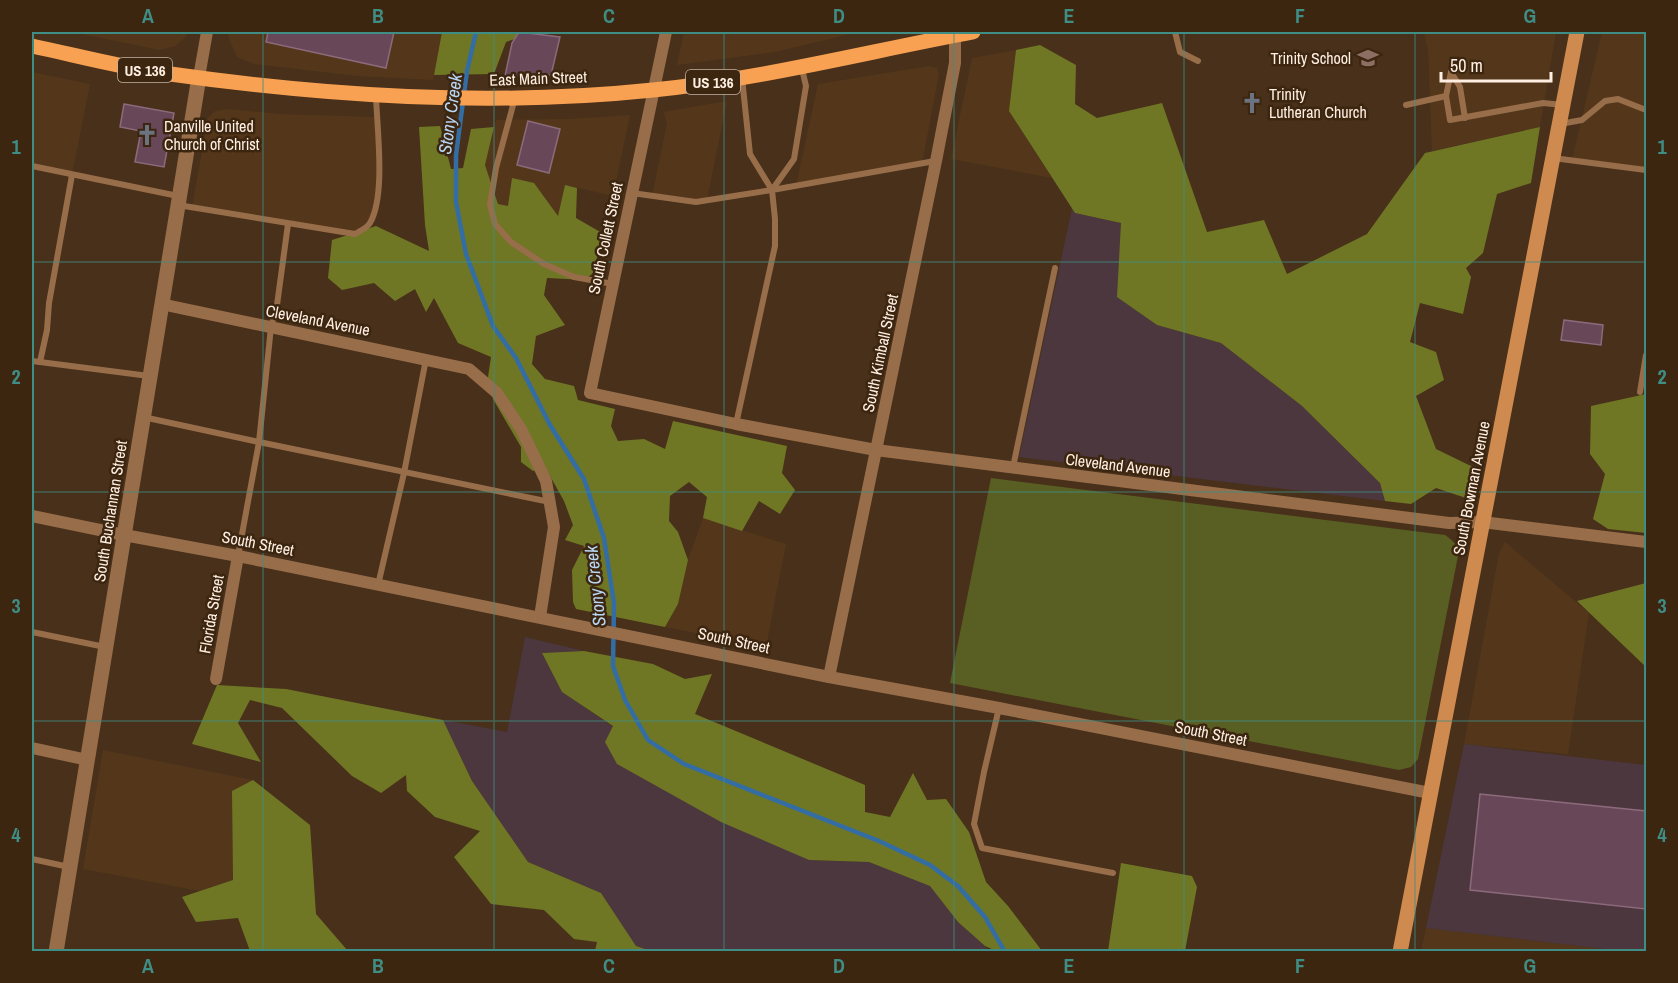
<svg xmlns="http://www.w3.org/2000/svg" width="1678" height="983" viewBox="0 0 1678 983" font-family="'Archivo Narrow',sans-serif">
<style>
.built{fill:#54371b}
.industrial{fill:#4b373d}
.green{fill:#595f22}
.forest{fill:#6f7725}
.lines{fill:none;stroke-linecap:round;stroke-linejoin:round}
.stream{stroke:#336da3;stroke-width:4.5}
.building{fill:#684858;stroke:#8c6a7b;stroke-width:1.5}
.service{stroke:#986d4a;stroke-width:6}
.minor{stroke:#986d4a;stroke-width:12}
.tertiary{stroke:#986d4a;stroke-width:15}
.secondary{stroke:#cf8a50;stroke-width:15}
.primary{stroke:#f9a152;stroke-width:15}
.grid{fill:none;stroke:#3f8e85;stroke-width:1.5;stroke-opacity:0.55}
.labels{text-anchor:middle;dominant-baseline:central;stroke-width:5;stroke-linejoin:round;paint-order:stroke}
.shield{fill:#3d2610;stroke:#c5b3a3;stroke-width:1.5}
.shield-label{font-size:15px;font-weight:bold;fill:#ffefe2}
.poi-label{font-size:16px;fill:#ffefe2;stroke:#3d2610;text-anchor:start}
.street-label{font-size:16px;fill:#ffefe2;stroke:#3d2610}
.water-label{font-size:18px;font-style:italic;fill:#b8d6f5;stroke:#3d2610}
.neatline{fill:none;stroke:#3f8e85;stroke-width:2}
.grid-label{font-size:20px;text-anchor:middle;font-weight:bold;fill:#3f8e85}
</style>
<rect width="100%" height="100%" fill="#48301a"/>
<g class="built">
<path d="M72,32H189L186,37L175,46L160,50Z"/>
<path d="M228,32H442L433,80L357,76L254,64L237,57L229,39Z"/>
<path d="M684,32H851L850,34L775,52L677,65Z"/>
<path d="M1424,32H1556L1540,127L1432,151L1428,50Z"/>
<path d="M1602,32H1646V170L1572,160Z"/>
<path d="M1016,50L1009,111L1052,178L951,159L972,58Z"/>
<path d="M929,66L937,68L939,74L922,164L796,186L818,84Z"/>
<path d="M32,72L90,84L72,175L32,166Z"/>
<path d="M727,101L707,200L652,196L667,123L663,112Z"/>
<path d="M228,109L280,114L377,117L379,181L369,225L355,234L192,207L208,118L215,111Z"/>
<path d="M630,115L613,196L565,185L558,217L498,204L485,165L496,120L569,119Z"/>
<path d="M703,518L786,544L766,647L665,627L678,604L688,560Z"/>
<path d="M1505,542L1589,613L1568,754L1464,744L1499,553Z"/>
<path d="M103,750L253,780L232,792L233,880L200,891L83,869Z"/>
<path d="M1426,928L1621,951L1421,952Z"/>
</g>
<g class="industrial">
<path d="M1072,208L1075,213L1121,223L1157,325L1221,343L1302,406L1380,483L1385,501L1019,457Z"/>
<path d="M525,637L584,651L542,653L562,692L809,860L869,862L931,886L958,922L985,946L988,951L651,952L636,946L601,893L528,862L472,781L443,720L507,732Z"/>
<path d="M1464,744L1646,765V951H1621L1426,928Z"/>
</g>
<path class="green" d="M991,478L1445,535C1452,540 1456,543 1459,551L1418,759L1411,767L1399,770L950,683Z"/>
<g class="forest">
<path d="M442,32H535L506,42L494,74L434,75Z"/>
<path d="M1040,45L1076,65L1075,104L1097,118L1162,103L1207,232L1264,220L1287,274L1367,234L1425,153L1540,127L1531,183L1497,194L1483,253L1466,268L1471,277L1463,314L1420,303L1410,342L1436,352L1444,380L1416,396L1436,449L1475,468L1471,488L1466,498L1436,488L1411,504L1385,501L1380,483L1302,406L1221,343L1157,325L1117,297L1121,223L1075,213L1009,111L1016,50Z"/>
<path d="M440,126L451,169L463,168L471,129L494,127L485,165L498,204L508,206L512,178L534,183L558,216L565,185L577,188L576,218L602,233L594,272L585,280L547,278L544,295L565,325L536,336L532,364L545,379L574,386L578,400L615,409L611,426L618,441L644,439L665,449L673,421L787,446L782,473L795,490L780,514L759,501L742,531L703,518L707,497L689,482L670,496L669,521L678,532L688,560L678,604L665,627L576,609L573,602L572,570L584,546L565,540L573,525L564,501L545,467L533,471L521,462V447L493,399L488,377L491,357L458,343L434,298L426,312L415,289L395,301L374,283L342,290L328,278L332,240L376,226L429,251L425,225L419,127Z"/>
<path d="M1646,394V533L1608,529L1593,519L1605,474L1590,454L1591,406Z"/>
<path d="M1646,583V667L1577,601Z"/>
<path d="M584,651L653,664L685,679L712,674L695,714L865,785V812L890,817L913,773L927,800L946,799L969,832L986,882L1008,906L1042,951H996L985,946L958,922L930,886L869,862L809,860L721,822L617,764L605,742L613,726L562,692L542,653Z"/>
<path d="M217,685L286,689L443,720L472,781L528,862L601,893L636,946L651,951H595L597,942L574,939L544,910L491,904L454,857L480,831L435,817L407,791L406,775L381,793L352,776L282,708L250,700L238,723L261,762L192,744Z"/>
<path d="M253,780L310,825L316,914L348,951H250L238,918L196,922L182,897L233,880L232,791Z"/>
<path d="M1121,863L1192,876L1197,887L1185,951H1108Z"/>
</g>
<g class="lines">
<path class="stream" d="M476,32L467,71L456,155V202L466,254L493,326L516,358L550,425L584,479L604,538L614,603L613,666L625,700L648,740L684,764L879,841L930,865L958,886L985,917L1005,952"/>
</g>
<g class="building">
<path d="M268,32H394L386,68L266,42Z"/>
<path d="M519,32L560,37L551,75L505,76L512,43Z"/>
<path d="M124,104L174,113L164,167L135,162L141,131L120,127Z"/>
<path d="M528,121L560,129L549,173L517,165Z"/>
<path d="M1564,320L1603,325L1601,345L1561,340Z"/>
<path d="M1480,794L1646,811V909L1470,890Z"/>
</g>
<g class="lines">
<g class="service">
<path d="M1175,32L1180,52L1198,61"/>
<path d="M1451,72L1446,96L1450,120L1543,103L1563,105"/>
<path d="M1451,72L1460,87L1465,118"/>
<path d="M742,78L750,154L772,190"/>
<path d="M515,98L496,168L490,205L495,224L511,242L544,264L574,277L613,284"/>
<path d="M1406,105L1446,96"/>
<path d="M1560,124L1582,120L1605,101L1618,99L1646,110"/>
<path d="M1553,158L1646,170"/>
<path d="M32,166L178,196"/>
<path d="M632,193L696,202L772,190L794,159L806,86L802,69"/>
<path d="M178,205L355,234C360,231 367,228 370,223C386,195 377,129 376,96"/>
<path d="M32,361L149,376"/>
<path d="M40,362L47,330L49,303L72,175"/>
<path d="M1640,392L1646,355"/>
<path d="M143,417L259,442L550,502"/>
<path d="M736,424L775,246V219L772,190L935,161"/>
<path d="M1013,467L1055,268"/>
<path d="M238,556L259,442L271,327L277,305L288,224"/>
<path d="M378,585L404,473L426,359"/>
<path d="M32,632L105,647"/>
<path d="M999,708L984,772L974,824L982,848L1113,873"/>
<path d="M32,859L69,867"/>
</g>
<g class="minor">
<path d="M666,32L590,393L736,424L876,450L1449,523L1482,522L1646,542"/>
<path d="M199,77L207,32"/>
<path d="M161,304L469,369L497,393L521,429L546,481L554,527L540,617"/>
<path d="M32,516L124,535L238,556L829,677L999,708L1430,793"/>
<path d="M829,677L936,161L955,63V35"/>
<path d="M216,679L238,556"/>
<path d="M32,748L88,760"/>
</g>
<path class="tertiary" d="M56,952L199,77"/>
<path class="secondary" d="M1400,952L1577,32"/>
<path class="primary" d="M32,46C75,55 119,67 163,73C325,96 490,107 653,90C761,79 866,52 973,32"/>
</g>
<path class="grid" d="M263,32V952M494,32V952M724,32V952M954,32V952M1184,32V952M1415,32V952M32,262H1646M32,492H1646M32,721H1646"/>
<defs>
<symbol id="school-bare" viewBox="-9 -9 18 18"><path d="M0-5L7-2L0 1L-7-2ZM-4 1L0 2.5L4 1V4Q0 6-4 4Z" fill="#8d6e63" stroke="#3d2610" stroke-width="2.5" paint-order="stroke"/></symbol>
<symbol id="church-bare" viewBox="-9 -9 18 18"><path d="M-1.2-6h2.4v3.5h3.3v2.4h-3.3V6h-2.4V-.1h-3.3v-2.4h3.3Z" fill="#6b7280" stroke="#3d2610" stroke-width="2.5" paint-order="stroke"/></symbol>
</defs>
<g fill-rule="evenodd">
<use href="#school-bare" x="1353" y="43" width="30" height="30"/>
<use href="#church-bare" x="1237" y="88" width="30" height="30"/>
<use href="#church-bare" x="132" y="120" width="30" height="30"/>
</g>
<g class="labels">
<g class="shield">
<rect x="118" y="58" width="54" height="24" rx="4.5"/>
<rect x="686" y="70" width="54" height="24" rx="4.5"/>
</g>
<g class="shield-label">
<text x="145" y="70">US 136</text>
<text x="713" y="82">US 136</text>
</g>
<g class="poi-label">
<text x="1351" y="58" text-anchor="end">Trinity School</text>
<text x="1269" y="94">Trinity<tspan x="1269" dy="18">Lutheran Church</tspan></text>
<text x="164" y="126">Danville United<tspan x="164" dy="18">Church of Christ</tspan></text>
</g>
<g class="street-label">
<text transform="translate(538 78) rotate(-2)">East Main Street</text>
<text transform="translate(605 238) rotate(-78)">South Collett Street</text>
<text transform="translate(318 320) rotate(11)">Cleveland Avenue</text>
<text transform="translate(880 353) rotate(-78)">South Kimball Street</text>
<text transform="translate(1118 465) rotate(7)">Cleveland Avenue</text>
<text transform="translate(1471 488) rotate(-79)">South Bowman Avenue</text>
<text transform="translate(110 511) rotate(-81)">South Buchannan Street</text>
<text transform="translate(258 543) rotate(11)">South Street</text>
<text transform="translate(211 614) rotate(-80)">Florida Street</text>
<text transform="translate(734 640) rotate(12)">South Street</text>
<text transform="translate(1211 733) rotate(11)">South Street</text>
</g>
<g class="water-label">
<text transform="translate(450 114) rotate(-82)">Stony Creek</text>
<text transform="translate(595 586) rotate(-96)">Stony Creek</text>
</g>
</g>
<rect width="1678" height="983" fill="none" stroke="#3d2610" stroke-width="66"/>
<path d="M1441 72v9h110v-9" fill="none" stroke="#ffefe2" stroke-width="3"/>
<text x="1450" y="72" font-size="18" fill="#ffefe2" stroke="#3d2610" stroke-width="4.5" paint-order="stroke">50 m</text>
<rect x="33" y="33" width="1612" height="917" class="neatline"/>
<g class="grid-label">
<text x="148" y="23">A</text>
<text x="378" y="23">B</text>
<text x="609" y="23">C</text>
<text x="839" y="23">D</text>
<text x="1069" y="23">E</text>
<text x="1300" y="23">F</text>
<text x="1530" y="23">G</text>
<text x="16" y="154">1</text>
<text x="1662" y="154">1</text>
<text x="16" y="384">2</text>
<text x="1662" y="384">2</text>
<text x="16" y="613">3</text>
<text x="1662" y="613">3</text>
<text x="16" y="842">4</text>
<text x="1662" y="842">4</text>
<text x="148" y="973">A</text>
<text x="378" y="973">B</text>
<text x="609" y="973">C</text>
<text x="839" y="973">D</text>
<text x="1069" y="973">E</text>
<text x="1300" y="973">F</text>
<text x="1530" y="973">G</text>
</g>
</svg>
